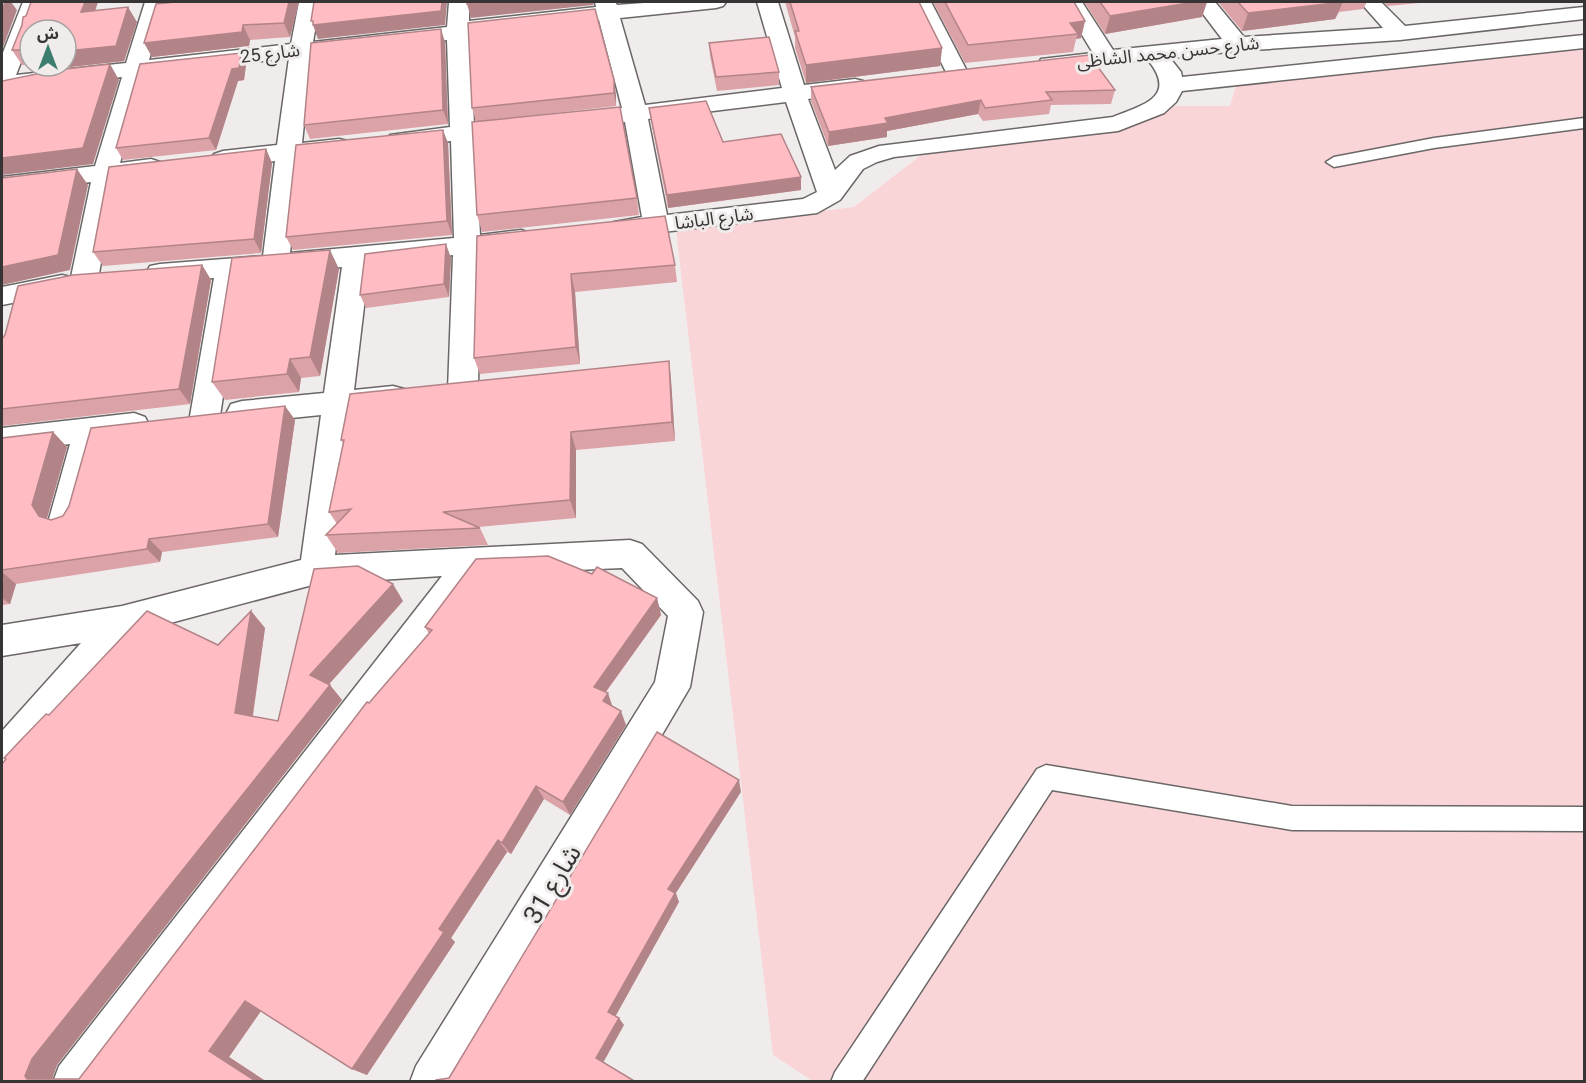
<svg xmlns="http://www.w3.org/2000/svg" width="1586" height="1083" viewBox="0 0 1586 1083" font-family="Roboto,'Noto Sans Arabic',sans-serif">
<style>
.green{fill:#fad5d8}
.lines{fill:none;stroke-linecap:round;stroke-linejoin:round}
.lane-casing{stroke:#6b6767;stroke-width:3}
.street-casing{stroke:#6b6767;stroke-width:3}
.lane{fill:#fff;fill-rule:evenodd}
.street{fill:#fff;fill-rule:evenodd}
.wall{fill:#dba2a8}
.shaded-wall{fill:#b28488}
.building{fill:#ffbcc3;stroke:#b28488;stroke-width:1.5}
.labels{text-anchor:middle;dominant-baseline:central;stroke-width:6;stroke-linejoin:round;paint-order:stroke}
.far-street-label{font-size:18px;fill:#363434;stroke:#f1ecec}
.near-street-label{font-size:26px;fill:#363434;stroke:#f1ecec}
</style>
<rect width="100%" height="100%" fill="#f1ecec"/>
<path class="green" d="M1584,42V1081L814,1082L773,1055L676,230L854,207L921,155L1133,127L1175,106H1230L1238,79Z"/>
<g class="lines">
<defs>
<g id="lane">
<path d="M1584,118V128L1434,148L1334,167L1326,162L1334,157L1434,138Z"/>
<path d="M1046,765L1292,806L1584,807V831L1292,830L1052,790L862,1082H831L835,1072L1037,769Z"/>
</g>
<g id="street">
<path d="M23,2H44L33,30H30V39L16,75L126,63L145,2H166L149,60L291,44L299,2H320L313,42L447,27L449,2H469V21L596,7L595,2H615L617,5L657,2H726L723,6L716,8L620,18L645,105L782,88L757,2H778L804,85L855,79L863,81L867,86L863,91L808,99L835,170L850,156L879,146L1113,117C1143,105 1178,97 1148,60L1049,71L1041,69L1038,64L1041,59L1093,53L1062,2H1082L1113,50L1222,39L1194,2H1215L1244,37L1383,28L1360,2H1381L1405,26L1584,7V19L1400,40L1238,51L1170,58L1181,72L1182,77L1584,35V48L1182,91L1176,102L1164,113L1118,131L894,157L877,162L863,169L840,200L817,213L623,237L614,234L610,228L614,222L642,217L625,122L578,126L570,124L566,119L570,114L622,108L599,20L478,32L469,35L474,124L518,119L526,121L530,126L526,131L475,138L480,235L521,230L530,233L534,239L530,245L480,252L478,390L473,398L463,401L453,398L448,390L453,255L369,265L354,390L393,386L404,389L408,397L404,405L352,412L335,555L630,540L642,544L698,601L703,612L690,687L458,1082H410L416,1066L655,682L668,616L622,568L483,574L103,1082H53L59,1066L442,576L316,584L133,633L15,771L2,776V731L81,643L2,656V625L122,606L301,560L321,415L242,423L231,420L227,412L231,404L242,401L324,393L342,267L241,276L220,416L216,424L205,427L194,424L190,416L214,278L160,282L150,280L146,273L150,266L160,264L263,256L275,161L223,167L214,164L211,159L214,154L223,151L277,145L289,58L145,74L120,163L151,159L160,162L163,167L160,172L116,179L98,279L94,286L84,288L75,286L72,291L2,305V287L62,275L71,277L91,182L2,193V177L95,166L122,77L2,91V55ZM447,40L450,127L390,135L387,140L390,145L399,147L451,141L454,238L290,253L300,158L348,151L351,146L348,141L339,139L302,143L311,55ZM786,102L817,192L803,199L667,215L648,119Z"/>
<path d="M911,2H931L968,73L965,78L957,80L949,78Z"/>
<path d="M134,413L145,417L149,425L145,433L102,440L81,519L76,528L65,532L54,528L49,519L70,444L2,452V428Z"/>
</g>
</defs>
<use href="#lane" class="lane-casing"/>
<use href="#street" class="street-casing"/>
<use href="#lane" class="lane"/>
<use href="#street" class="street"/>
</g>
<g class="wall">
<path d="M175,2H299L290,37L250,40L249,46L152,57Z"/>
<path d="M617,2H639L618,3Z"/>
<path d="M785,2H919L942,48L940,66L806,83L795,48V37Z"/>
<path d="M933,2H1074L1085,21L1081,38L1076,39L1073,52L965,63Z"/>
<path d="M1084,2H1207L1202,17L1105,34Z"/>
<path d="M1218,2H1367L1363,9L1339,12L1335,19L1242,31Z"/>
<path d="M1383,2H1430L1388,6Z"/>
<path d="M95,11L137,22L124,61L70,67L68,65H66V30H30V65H22L12,50L26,16Z"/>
<path d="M445,42L448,124L310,139L304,125Z"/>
<path d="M709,43L779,72V85L717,91L710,56Z"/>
<path d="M246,65L244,80L238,81L216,150L123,160L116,148Z"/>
<path d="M614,80L616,106L476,122L472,108Z"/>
<path d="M811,87L1115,90L1111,104L1051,105L1049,114L983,121L978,114L887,131V137L828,146L811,101Z"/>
<path d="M649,108L723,142L801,190L668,208L651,121Z"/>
<path d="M448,143L452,235L293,250L286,237Z"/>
<path d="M266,149L272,163L261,253L103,266L93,252Z"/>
<path d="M637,198L639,215L482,232L477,215Z"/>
<path d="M477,236L675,265L677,282L575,292L580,364L480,374L474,358Z"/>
<path d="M451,258L449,297L366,308L360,295Z"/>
<path d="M202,265L211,280L190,404L2,426V339Z"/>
<path d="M339,269L320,376L301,378L299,392L225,400L212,382Z"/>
<path d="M671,380L675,441L576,450V518L479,527L480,528L488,545L338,553L326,535L337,524L329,512L343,443L341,440Z"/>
<path d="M285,406L295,420L278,537L162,552L160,562L16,584L10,604L2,605V438L53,432L67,447L47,518L51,520L63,516Z"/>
<path d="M592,574L657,598L661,615L606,692L612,706L626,725L570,815L544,799L511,854L507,852L451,938L455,942L367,1075L352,1069L261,1011L229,1057L267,1082H2L49,715L218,645L251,611L265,628L253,716L278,721L403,601L329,684L342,700L57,1065L52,1079H79L369,703L429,634L425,627Z"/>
</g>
<g class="shaded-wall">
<path d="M4,2H11L17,10L2,50V9Z"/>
<path d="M85,2H98L90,27L81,12Z"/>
<path d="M289,2H299L290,37L284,23Z"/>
<path d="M442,2H447L445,25L318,39L313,25Z"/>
<path d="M493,2H594L593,5L471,18L467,4Z"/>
<path d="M1193,2H1207L1202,17L1105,34L1110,16Z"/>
<path d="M1343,2L1335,19L1242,31L1248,13Z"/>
<path d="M128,7L137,22L124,61L70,67L66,61V51Z"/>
<path d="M1085,21L1081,38L1076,39L1078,34L1070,23Z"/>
<path d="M243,25L250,40L249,46L152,57L144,43Z"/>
<path d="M441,29L445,42L448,124L443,110Z"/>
<path d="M942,48L940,66L806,83V65Z"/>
<path d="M241,53L246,65L244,80L238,81L216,150L209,138L232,69Z"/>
<path d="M110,64L119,80L93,164L2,175V158Z"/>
<path d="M614,80L616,94V106L614,93Z"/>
<path d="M981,100L978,114L887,131V137L828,146L829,132L885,118Z"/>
<path d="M443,130L448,143L452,235L447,221Z"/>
<path d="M266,149L272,163L261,253L254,239Z"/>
<path d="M77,169L88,185L70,270L2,285V267Z"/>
<path d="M801,177V190L668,208L667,195Z"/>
<path d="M446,244L451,258L449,297L444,284Z"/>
<path d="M330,250L339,269L320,376L310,357Z"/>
<path d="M202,265L211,280L190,404L179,389Z"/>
<path d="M571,274L575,292L580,364L576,347Z"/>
<path d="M290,359L301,378L299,392L287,374Z"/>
<path d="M669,361L671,380L675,441L672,422Z"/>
<path d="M285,406L295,420L278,537L268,524Z"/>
<path d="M53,432L67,447L47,518L53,530L39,516L32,505Z"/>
<path d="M571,432L576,450V518L570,500Z"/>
<path d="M149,539L162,552L160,562L147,549Z"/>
<path d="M2,572L16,584L10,604L2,598Z"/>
<path d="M393,584L403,601L323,691L310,675Z"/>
<path d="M657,598L661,615L599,701L594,687Z"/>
<path d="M251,611L265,628L251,727L235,713Z"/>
<path d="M330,685L342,700L57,1065L51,1082L27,1079L25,1076L32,1059Z"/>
<path d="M608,693L613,708L603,701Z"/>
<path d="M621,711L626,725L570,815L563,802Z"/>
<path d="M739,780L741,792L676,893L679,902L614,1019L608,1012L668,889Z"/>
<path d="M536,786L544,799L511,854L502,843Z"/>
<path d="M498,840L507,852L451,938L455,942L367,1075L352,1069L439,929Z"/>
<path d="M245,1001L263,1008L229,1057L267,1082H257L209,1051Z"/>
<path d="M619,1018L624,1025L603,1063L596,1058Z"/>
</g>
<g class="building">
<path d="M31,2H85L81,12L128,7L116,46L66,51V30H30V50H12L22,25L23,17L26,16Z"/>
<path d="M175,2H289L284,23L243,25L242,32L144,43L156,4Z"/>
<path d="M314,2H442L441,11L313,25V21H311Z"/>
<path d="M467,2H493L467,4Z"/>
<path d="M790,2H919L942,48L806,65L795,31H799Z"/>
<path d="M945,2H1074L1085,21L1070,23L1078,34L968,45Z"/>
<path d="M1100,2H1194L1110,16Z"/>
<path d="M1238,2H1343L1248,13Z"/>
<path d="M595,9L614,80V93L472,108L468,23Z"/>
<path d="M441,29L443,110L304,125L311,43Z"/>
<path d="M769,37L779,72L716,77L709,43Z"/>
<path d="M241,53L239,68L232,69L209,138L116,148L140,64Z"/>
<path d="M1089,55L1115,90L1046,92L1052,100L985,108L981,100L885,118L888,123L829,132L811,87Z"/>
<path d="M110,64L83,148L2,158V81L56,70Z"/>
<path d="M706,101L723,142L781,134L801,177L667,195L649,108Z"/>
<path d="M620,107L637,198L477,215L472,122Z"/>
<path d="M443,130L447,221L286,237L296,145Z"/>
<path d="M266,149L254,239L93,252L109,167Z"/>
<path d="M77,169L58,255L2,267V178Z"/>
<path d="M665,216L675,265L571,274L576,347L474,358L477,236Z"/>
<path d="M446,244L444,284L360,295L365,254Z"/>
<path d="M330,250L310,357L290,359L287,374L212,382L232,258Z"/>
<path d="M202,265L179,389L2,409V339L5,335L18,286L73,275Z"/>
<path d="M669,361L672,422L571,432L570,500L443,512L480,528L326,535L351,509L329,512L344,440H341L350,394Z"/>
<path d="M285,406L268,524L149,539L147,549L2,570V438L53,432L32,505L39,516L51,520L63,516L69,506L91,428Z"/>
<path d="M548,556L592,574L597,567L657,598L594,687L608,693L603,701L621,711L563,802L536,786L502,843L498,840L439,929L444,932L352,1069L245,1001L209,1051L257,1082H2V764L6,759L4,758L19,742L46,714L49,715L147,611L218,645L251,611L235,713L278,721L314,569L358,566L393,584L310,675L330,685L32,1059L25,1076L27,1079H79L367,702L369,703L432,630L425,627L476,559Z"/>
<path d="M657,732L739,780L668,889L675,893L608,1012L619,1018L596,1058L636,1082H434L436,1080L449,1078Z"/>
</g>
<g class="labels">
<g class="far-street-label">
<text transform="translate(1168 52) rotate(-6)">شارع حسن محمد الشاظى</text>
<text transform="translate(270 53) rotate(-7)">شارع 25</text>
<text transform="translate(714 218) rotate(-7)">شارع الباشا</text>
</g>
<g class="near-street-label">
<text transform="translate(552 884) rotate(-59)">شارع 31</text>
</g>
</g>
<rect width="1586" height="1083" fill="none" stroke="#363434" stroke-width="6"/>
<g transform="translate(48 48)"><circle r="28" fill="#f1ecec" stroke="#a6a2a2" stroke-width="1.5"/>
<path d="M0-4.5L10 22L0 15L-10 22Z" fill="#3b7d6e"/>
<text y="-9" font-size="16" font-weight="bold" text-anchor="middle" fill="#363434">ش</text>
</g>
</svg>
